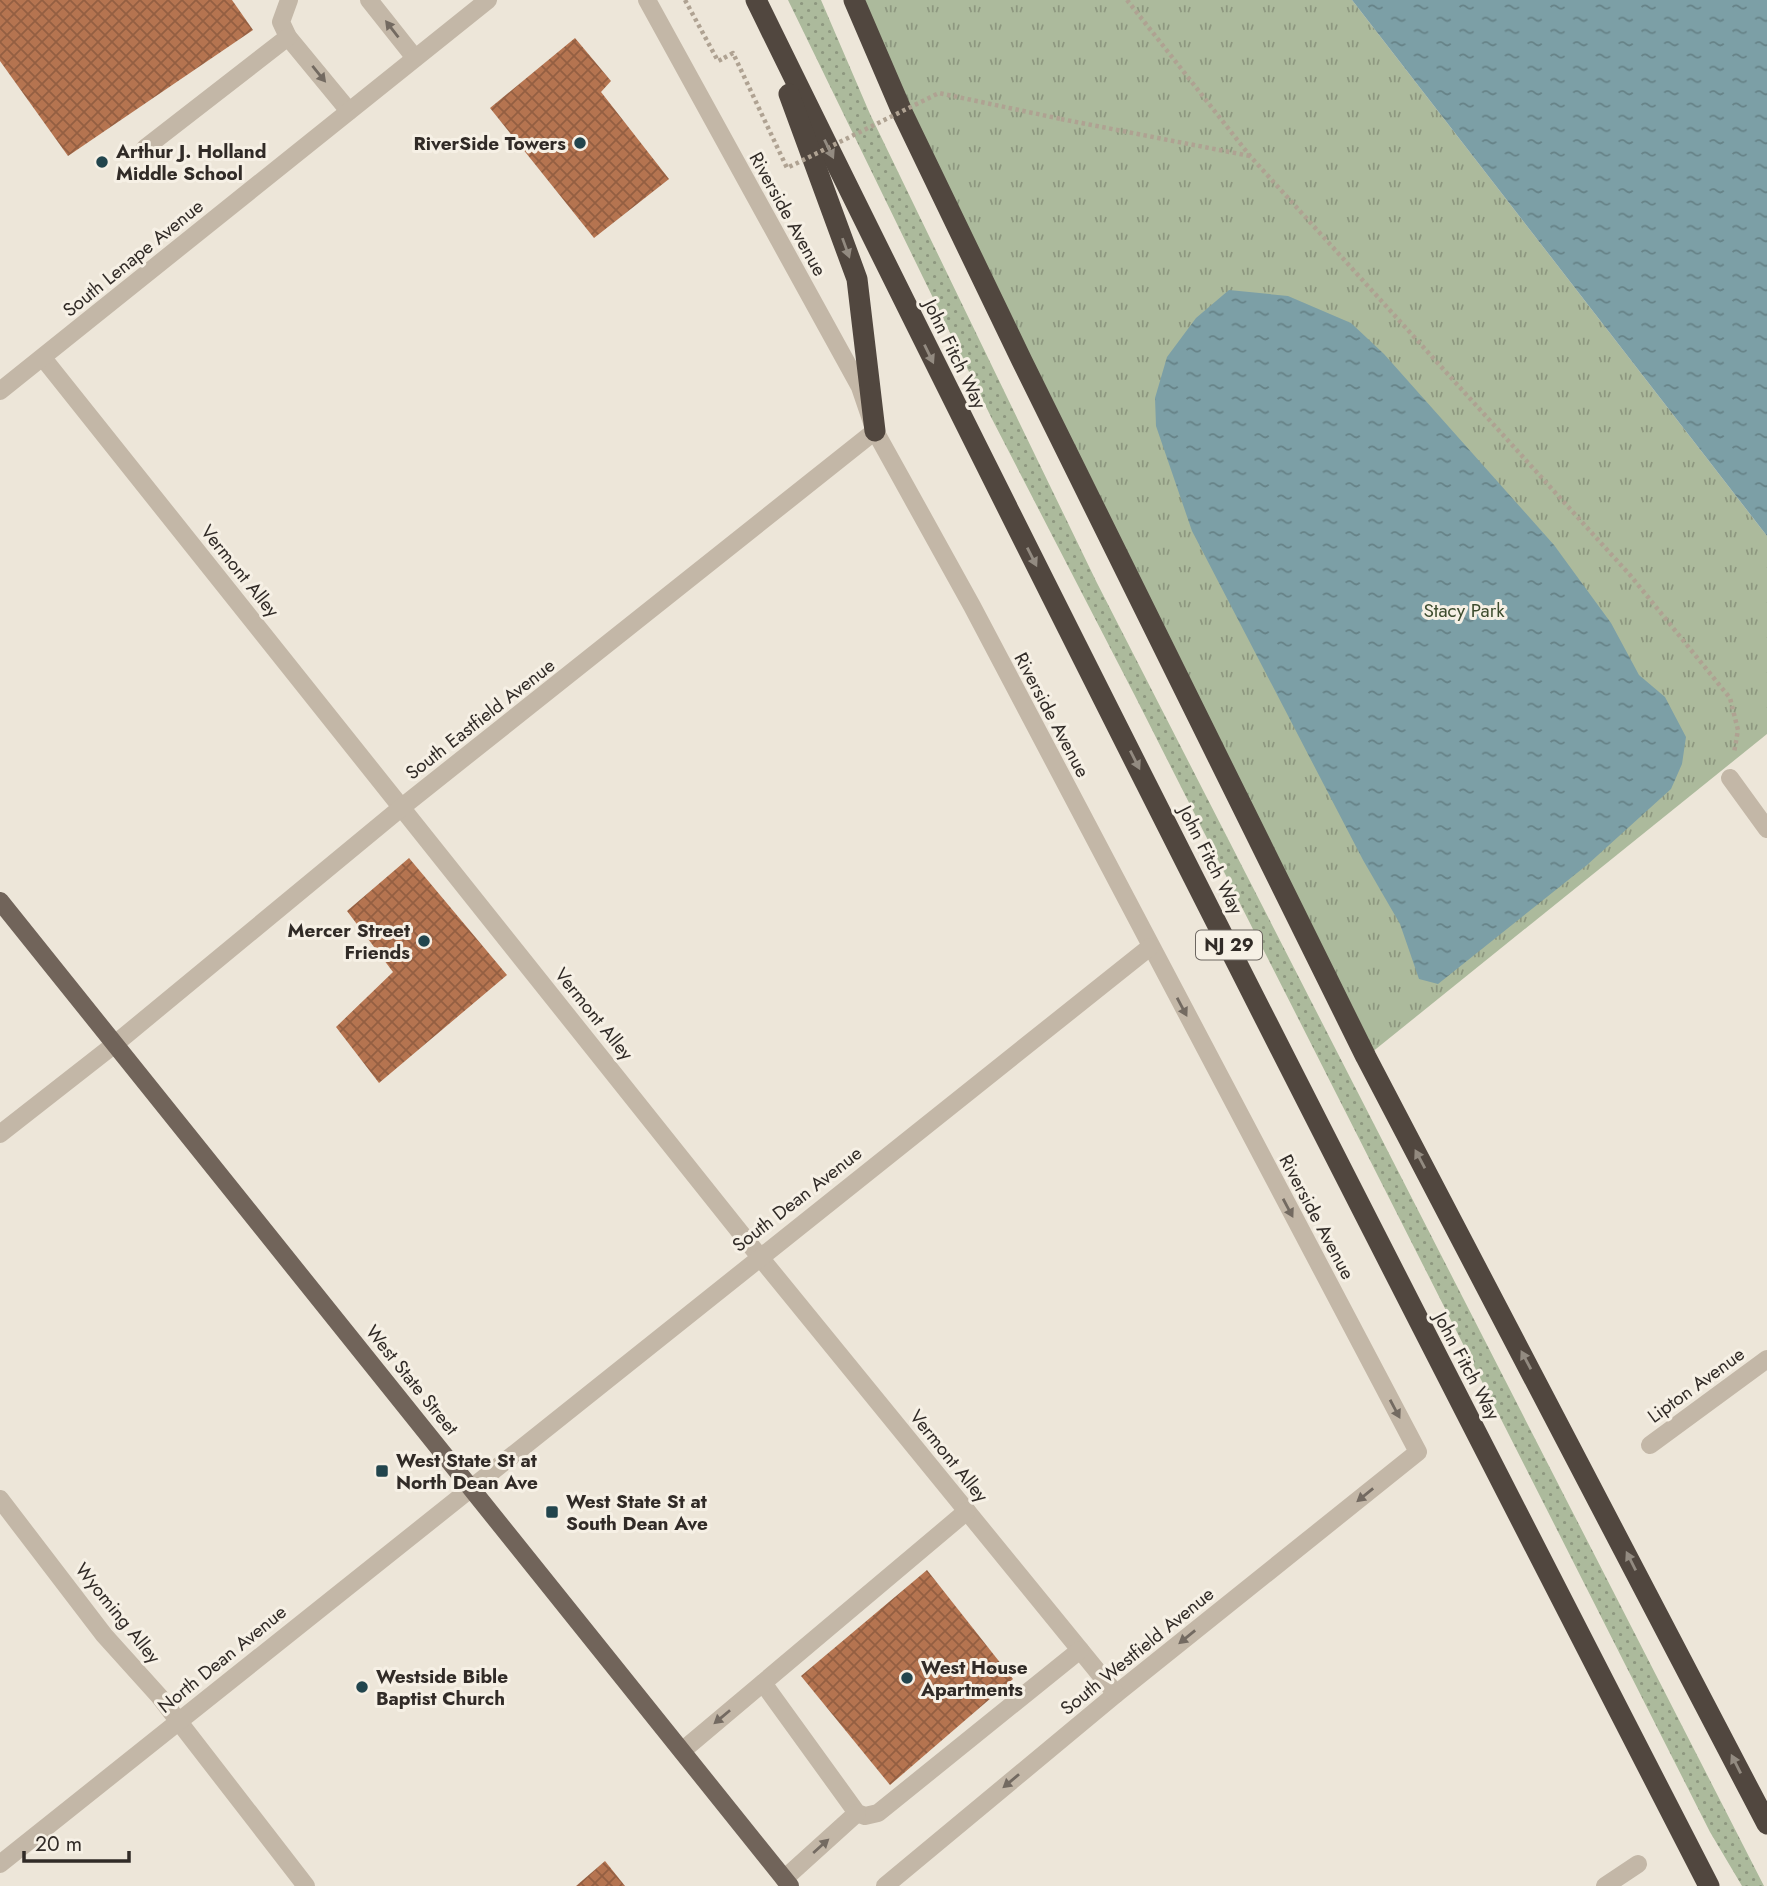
<svg xmlns="http://www.w3.org/2000/svg" width="1767" height="1886" viewBox="0 0 1767 1886" font-family="Jost,sans-serif">
<style>
.grass{fill:url(#grass-dots)}
.park{fill:url(#park-tufts)}
.water{fill:url(#water-ripples)}
.building{fill:url(#building-cross-hatch)}
.lines{fill:none;stroke-linecap:round;stroke-linejoin:round}
.path{stroke:#afa292;stroke-width:4.5;stroke-dasharray:3.5 3.5;stroke-linecap:butt}
.minor{stroke:#c3b7a7;stroke-width:18}
.major{stroke:#71645a;stroke-width:18}
.highway{stroke:#51473f;stroke-width:21}
.path-bridge{stroke:#afa292;stroke-width:4.5;stroke-dasharray:3.5 3.5;stroke-linecap:butt}
.oneway{fill:#736a61}
.oneway2{fill:#938b81}
.poi-dot{fill:#22454d;stroke:#f6f0e5;stroke-width:2.5}
.labels{text-anchor:middle;dominant-baseline:central;stroke-width:6;stroke-linejoin:round;paint-order:stroke}
.shield{fill:#f6f0e5;stroke:#6c6660;stroke-width:2}
.shield-label{font-size:18px;font-weight:bold;fill:#312b27}
.poi-label{font-size:19px;font-weight:bold;fill:#312b27;stroke:#f6f0e5;text-anchor:start}
.street-label{font-size:19px;fill:#312b27;stroke:#f6f0e5}
.park-label{font-size:19px;fill:#3d4c2e;stroke:#f6f0e5}
</style>
<defs>
<pattern id="grass-dots" width="8" height="8" patternUnits="userSpaceOnUse" patternTransform="scale(1.75)"><rect width="8" height="8" fill="#acba9c"/><path d="M2 2h.1M6 6h.1" fill="none" stroke="#8d977f" stroke-width="1.8" stroke-linecap="round"/></pattern>
<pattern id="park-tufts" width="24" height="20" patternUnits="userSpaceOnUse" patternTransform="scale(1.75)"><rect width="24" height="20" fill="#acba9c"/><path d="M3 7l-1-3M5 7V3M7 7l1-3M15 17l-1-3M17 17v-4M19 17l1-3" fill="none" stroke="#8d977f"/></pattern>
<pattern id="water-ripples" width="26" height="14" patternUnits="userSpaceOnUse" patternTransform="scale(1.75)"><rect width="26" height="14" fill="#7c9fa6"/><path d="M2 4q2-2 4 0t4 0M15 11q2-2 4 0t4 0" fill="none" stroke="#668287"/></pattern>
<pattern id="building-cross-hatch" width="8" height="8" patternUnits="userSpaceOnUse" patternTransform="scale(1.75)"><rect width="8" height="8" fill="#b57450"/><path d="M0 0l8 8M0 8l8-8" fill="none" stroke="#945f42"/></pattern>
</defs>
<rect width="100%" height="100%" fill="#ede6d9"/>
<path class="grass" d="M788,0H821L870,114L1097,583L1764,1886H1742L1710,1832L1134,694L992,419Z"/>
<path class="park" d="M853,0H1352L1767,536V734L1366,1057Z"/>
<g class="water">
<path d="M1352,0H1767V536Z"/>
<path d="M1229,290L1288,296L1351,323L1384,354L1554,545L1611,623L1639,675L1665,697L1686,737L1682,764L1671,789L1587,865L1438,984L1419,979L1400,924L1363,860L1192,531L1156,426L1155,398L1167,357L1196,318Z"/>
</g>
<g class="building">
<path d="M0,0H232L253,30L68,156L0,61Z"/>
<path d="M575,38L611,81L601,92L669,179L594,238L490,108Z"/>
<path d="M409,858L507,975L379,1083L336,1027L393,972L347,911Z"/>
<path d="M927,1570L1013,1679L890,1785L801,1676Z"/>
<path d="M605,1861L625,1886H576Z"/>
</g>
<g class="lines">
<g class="path">
<path d="M685,0L718,61L724,58"/>
<path d="M1127,0L1250,156L1630,575L1730,698L1738,730L1734,753"/>
<path d="M1061,119L1250,156"/>
</g>
<g class="minor">
<path d="M289,0L281,22L288,37L349,111"/>
<path d="M369,0L415,58"/>
<path d="M647,0L860,387L875,431L972,606L1418,1452L1116,1694L885,1886"/>
<path d="M145,148L288,37"/>
<path d="M43,358L759,1256L1116,1694"/>
<path d="M0,391L488,0"/>
<path d="M1730,778L1767,829"/>
<path d="M0,1134L115,1044L402,807L875,431"/>
<path d="M1650,1445L1767,1359"/>
<path d="M0,1499L104,1635L159,1696L306,1886"/>
<path d="M763,1683L857,1813L865,1816L878,1813L1080,1650"/>
<path d="M682,1751L967,1511"/>
<path d="M0,1864L1150,947"/>
<path d="M784,1879L857,1813"/>
<path d="M1605,1886L1638,1864"/>
</g>
<path class="major" d="M0,901L790,1886"/>
<g class="highway">
<path d="M756,0C1066,633 1387,1260 1709,1886"/>
<path d="M854,0L903,114L1022,361L1366,1057L1767,1824"/>
<path d="M789,94L857,279L875,431"/>
</g>
<path class="path-bridge" d="M724,58L733,53L787,168L939,93L1061,119"/>
</g>
<defs><path id="oneway-solid" d="M-6-.8H1V-3.2L6.5 0L1 3.2V.8H-6Z" transform="scale(1.75)"/></defs>
<g class="oneway">
<use href="#oneway-solid" transform="translate(392 29) rotate(-128)"/>
<use href="#oneway-solid" transform="translate(319 74) rotate(51)"/>
<use href="#oneway-solid" transform="translate(1182 1007) rotate(62)"/>
<use href="#oneway-solid" transform="translate(1288 1208) rotate(62)"/>
<use href="#oneway-solid" transform="translate(1395 1409) rotate(62)"/>
<use href="#oneway-solid" transform="translate(1365 1495) rotate(141)"/>
<use href="#oneway-solid" transform="translate(1187 1637) rotate(141)"/>
<use href="#oneway-solid" transform="translate(722 1717) rotate(140)"/>
<use href="#oneway-solid" transform="translate(1011 1781) rotate(140)"/>
<use href="#oneway-solid" transform="translate(821 1846) rotate(-42)"/>
</g>
<g class="oneway2">
<use href="#oneway-solid" transform="translate(829 149) rotate(64)"/>
<use href="#oneway-solid" transform="translate(846 248) rotate(70)"/>
<use href="#oneway-solid" transform="translate(929 354) rotate(64)"/>
<use href="#oneway-solid" transform="translate(1032 557) rotate(63)"/>
<use href="#oneway-solid" transform="translate(1135 760) rotate(63)"/>
<use href="#oneway-solid" transform="translate(1420 1159) rotate(-118)"/>
<use href="#oneway-solid" transform="translate(1526 1360) rotate(-118)"/>
<use href="#oneway-solid" transform="translate(1631 1561) rotate(-117)"/>
<use href="#oneway-solid" transform="translate(1736 1764) rotate(-117)"/>
</g>
<g class="poi-dot">
<circle cx="580" cy="143" r="7"/>
<circle cx="102" cy="162" r="7"/>
<circle cx="424" cy="941" r="7"/>
<rect x="375" y="1464" width="14" height="14" rx="3.5"/>
<rect x="545" y="1505" width="14" height="14" rx="3.5"/>
<circle cx="907" cy="1678" r="7"/>
<circle cx="362" cy="1687" r="7"/>
</g>
<g class="labels">
<rect class="shield" x="1196" y="930.5" width="66" height="29" rx="5"/>
<g class="shield-label">
<text x="1229" y="945">NJ 29</text>
</g>
<g class="poi-label">
<text x="566" y="143" text-anchor="end">RiverSide Towers</text>
<text x="116" y="151">Arthur J. Holland<tspan x="116" dy="22">Middle School</tspan></text>
<text x="410" y="930" text-anchor="end">Mercer Street<tspan x="410" dy="22">Friends</tspan></text>
<text x="396" y="1460">West State St at<tspan x="396" dy="22">North Dean Ave</tspan></text>
<text x="566" y="1501">West State St at<tspan x="566" dy="22">South Dean Ave</tspan></text>
<text x="921" y="1667">West House<tspan x="921" dy="22">Apartments</tspan></text>
<text x="376" y="1676">Westside Bible<tspan x="376" dy="22">Baptist Church</tspan></text>
</g>
<g class="street-label">
<text transform="translate(788 214) rotate(61)">Riverside Avenue</text>
<text transform="translate(133 258) rotate(-39)">South Lenape Avenue</text>
<text transform="translate(955 354) rotate(64)">John Fitch Way</text>
<text transform="translate(240 571) rotate(51)">Vermont Alley</text>
<text transform="translate(1052 715) rotate(62)">Riverside Avenue</text>
<text transform="translate(480 719) rotate(-38)">South Eastfield Avenue</text>
<text transform="translate(1211 860) rotate(63)">John Fitch Way</text>
<text transform="translate(594 1014) rotate(51)">Vermont Alley</text>
<text transform="translate(797 1199) rotate(-38)">South Dean Avenue</text>
<text transform="translate(1317 1217) rotate(62)">Riverside Avenue</text>
<text transform="translate(1467 1366) rotate(62)">John Fitch Way</text>
<text transform="translate(412 1380) rotate(51)">West State Street</text>
<text transform="translate(1696 1385) rotate(-36)">Lipton Avenue</text>
<text transform="translate(949 1456) rotate(51)">Vermont Alley</text>
<text transform="translate(118 1613) rotate(51)">Wyoming Alley</text>
<text transform="translate(1137 1651) rotate(-39)">South Westfield Avenue</text>
<text transform="translate(222 1659) rotate(-39)">North Dean Avenue</text>
</g>
<g class="park-label">
<text x="1464" y="610">Stacy Park</text>
</g>
</g>
<path d="M24 1851v10h105v-10" fill="none" stroke="#312b27" stroke-width="3.5"/>
<text x="35" y="1851" font-size="21" fill="#312b27" stroke="#f6f0e5" stroke-width="5" paint-order="stroke">20 m</text>
</svg>
